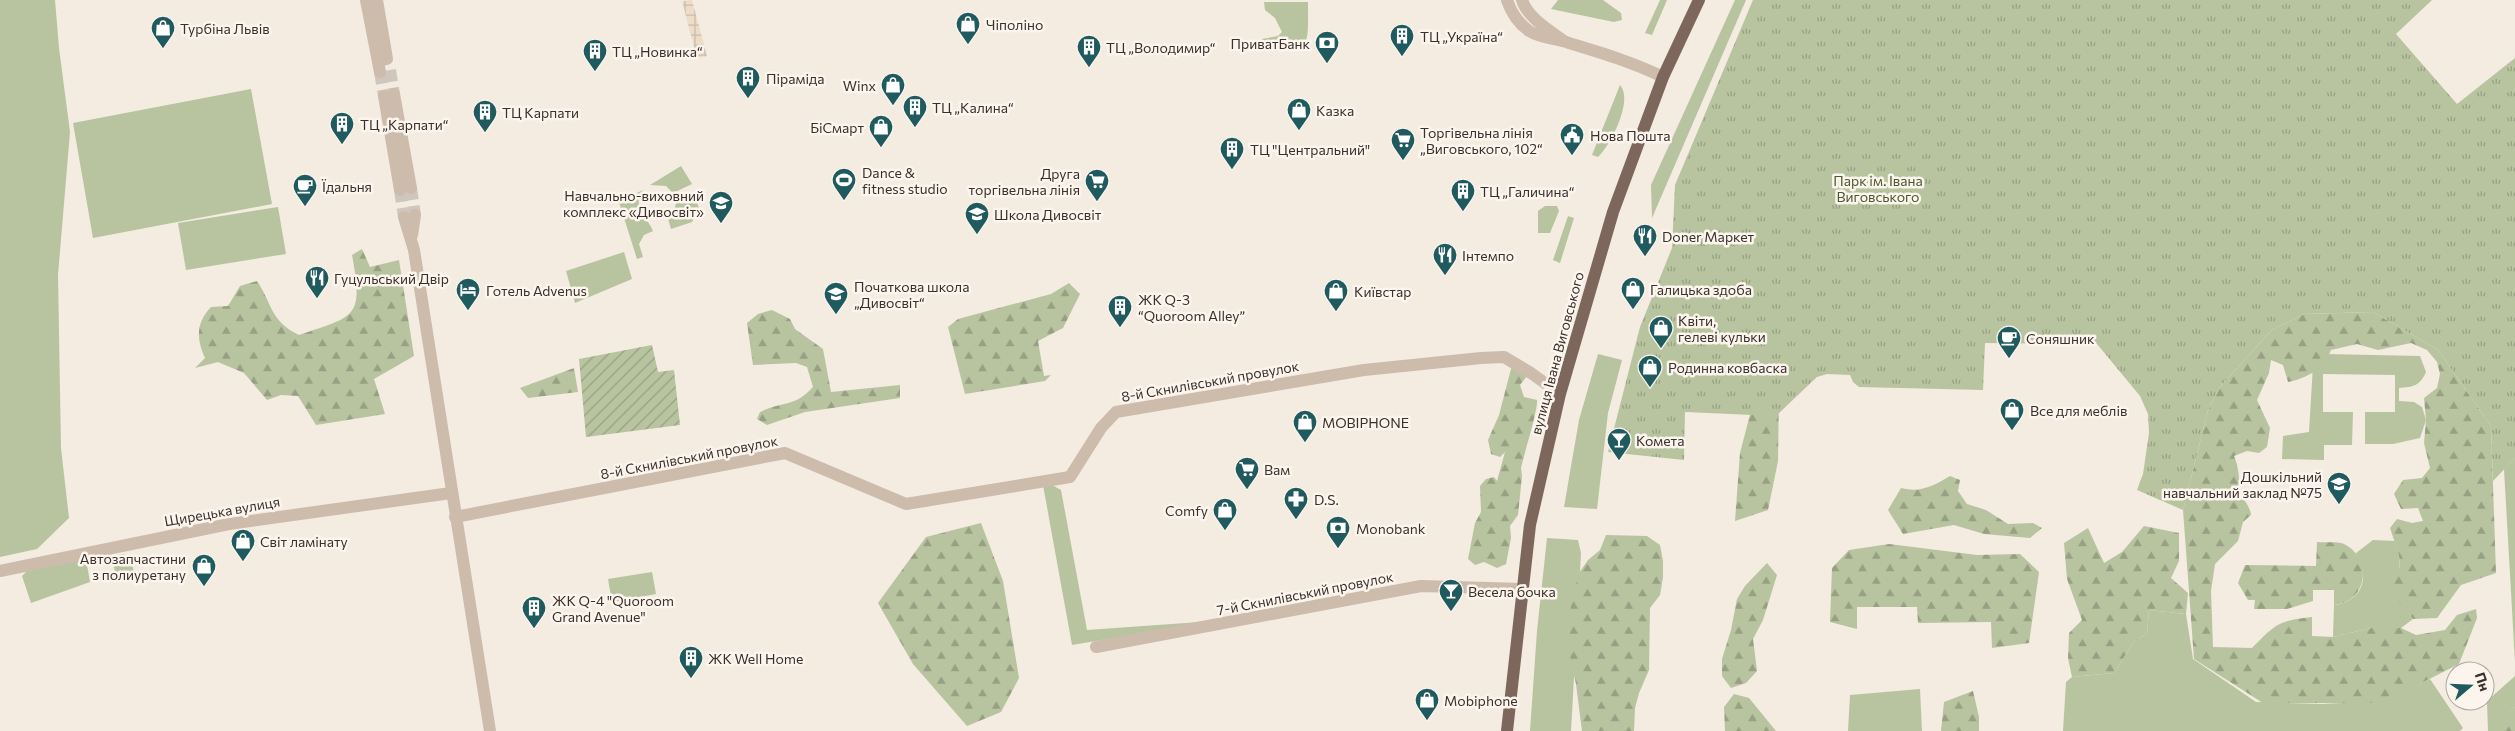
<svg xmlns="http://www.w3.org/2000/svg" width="2515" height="731" viewBox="0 0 2515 731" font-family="Commissioner,sans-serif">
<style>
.grass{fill:#b8c4a0}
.forest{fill:url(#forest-firs)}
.park{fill:url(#park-tufts)}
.garden{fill:url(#garden-furrows)}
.plaza{fill:url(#plaza-grid)}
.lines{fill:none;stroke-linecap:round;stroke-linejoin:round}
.minor-tunnel{stroke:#cfc6bd;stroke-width:12;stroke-dasharray:12 6;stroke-linecap:butt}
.minor{stroke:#cdbbac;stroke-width:12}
.major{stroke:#7d675c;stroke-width:12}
.labels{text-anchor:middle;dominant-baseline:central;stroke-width:5;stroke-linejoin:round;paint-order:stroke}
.poi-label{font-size:14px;fill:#3b302b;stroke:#fbf5ee;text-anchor:start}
.park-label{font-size:14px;fill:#4a5a2e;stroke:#fbf5ee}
.street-label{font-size:14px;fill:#3b302b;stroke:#fbf5ee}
</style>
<defs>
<pattern id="forest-firs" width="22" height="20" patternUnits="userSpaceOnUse" patternTransform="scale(1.25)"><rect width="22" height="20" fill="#b8c4a0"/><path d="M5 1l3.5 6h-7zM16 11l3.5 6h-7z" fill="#97a083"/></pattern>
<pattern id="park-tufts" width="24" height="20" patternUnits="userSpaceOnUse" patternTransform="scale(1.25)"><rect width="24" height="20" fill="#b8c4a0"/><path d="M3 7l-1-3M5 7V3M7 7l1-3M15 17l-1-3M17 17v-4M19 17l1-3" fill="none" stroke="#97a083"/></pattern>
<pattern id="garden-furrows" width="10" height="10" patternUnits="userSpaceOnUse" patternTransform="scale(1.25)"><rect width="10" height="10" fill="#b8c4a0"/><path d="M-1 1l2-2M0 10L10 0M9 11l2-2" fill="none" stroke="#97a083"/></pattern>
<pattern id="plaza-grid" width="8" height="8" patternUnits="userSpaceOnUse" patternTransform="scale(1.25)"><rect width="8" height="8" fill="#ecdcc8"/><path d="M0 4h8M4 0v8" fill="none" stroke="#cbbdac"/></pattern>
</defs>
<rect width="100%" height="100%" fill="#f4ebe1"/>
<g class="grass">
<path d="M0,0H55L59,48L70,132L58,275L61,448L69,518L37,549L0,557Z"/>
<path d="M1558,0H1603L1621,13L1622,20L1614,22L1551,9Z"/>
<path d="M1660,0H1667L1652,35L1645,33Z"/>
<path d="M1735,0H1746L1652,218L1651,185Z"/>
<path d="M1264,2H1308C1308,49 1312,50 1263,51L1260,48L1259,43L1262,39L1278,36L1282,32L1275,18L1265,10Z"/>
<path d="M1620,85C1634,100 1610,146 1598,157L1592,155Z"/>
<path d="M251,89L272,204L93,238L73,123Z"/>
<path d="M681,166L692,184L673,193L666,186L650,185Z"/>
<path d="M643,190C631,207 647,216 653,231L644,235L639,244L643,257L637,259L619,202Z"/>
<path d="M695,197L699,208L692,222L671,229L668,219L674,211L676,203Z"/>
<path d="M1545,206H1557L1559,211L1550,233H1538V211Z"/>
<path d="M278,207L286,254L186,270L178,223Z"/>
<path d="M1568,216L1574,218L1560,263L1553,260Z"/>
<path d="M624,252L632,279L575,303L566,271Z"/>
<path d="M1598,354L1622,360L1608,413L1597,509L1564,507L1579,420Z"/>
<path d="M2326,354L2420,356L2426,372C2420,386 2413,387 2399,388V401L2414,402L2422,407L2426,420L2420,438L2393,444H2365V412H2395V375L2323,374V412H2353L2352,445H2324V460L2282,459L2283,436L2309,432L2313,365Z"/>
<path d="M2515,458V662L2504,469Z"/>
<path d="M1043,485H1052L1061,490L1087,630L1214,621L1072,645Z"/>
<path d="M1547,538L1578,540L1581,553L1571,731H1530L1537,631Z"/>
<path d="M2373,540L2395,541L2399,555L2402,605L2413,619L2401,628H2371L2333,637L2334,605C2349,604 2363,593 2363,577C2364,570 2358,560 2356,553Z"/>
<path d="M123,554L130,558L134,572L116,576L113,563L119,555Z"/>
<path d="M80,559L87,565L90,582L31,603L22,576L29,569Z"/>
<path d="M652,572L656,594L612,602L608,579Z"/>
<path d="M2149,610L2186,614L2193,659L2256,702L2322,704L2382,701L2430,679L2463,728L2460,731H2063L2066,682L2072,677L2114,673L2133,643L2147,633Z"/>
<path d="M2515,676V707L2498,723L2497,731H2488L2487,701Z"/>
<path d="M1920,689L1922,731H1848L1850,695Z"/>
</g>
<g class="forest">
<path d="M362,249L370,267L399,260L414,356L374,379L385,414L316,425L298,396L281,395L267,400L244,373L218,362L195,368L205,358C196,338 196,323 211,307L228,306L240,286L257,281C273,305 270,321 299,335C355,316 364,319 352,255Z"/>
<path d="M1069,283L1080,294L1063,328L1038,341L1044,376L1051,375L1045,381L965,394L948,327L958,319L1051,294Z"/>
<path d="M772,310L790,319L795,329L823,349L831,392L900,385V398L805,412L767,425L757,419L760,412C782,401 794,408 813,387L807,367L796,363L753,365L747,323L758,314Z"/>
<path d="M2373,312L2438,350L2491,426L2496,573L2461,585L2437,618L2413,619L2389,590L2387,575L2400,568L2399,555L2390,528L2397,519L2412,523L2423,521L2418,508L2401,509L2394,494L2403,480L2422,478L2430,468L2424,443L2426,420L2424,398L2437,388L2440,374L2437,362L2427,350L2411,343L2378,350L2357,344L2331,350L2323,368C2311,373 2301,380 2288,382L2283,365L2271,360L2269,373L2257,400L2270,428L2267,447L2259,453L2247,451L2234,456C2240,469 2238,480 2241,493C2244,501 2250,506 2251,515L2243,522L2238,541L2215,564L2211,591L2213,647L2252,648C2276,624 2277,621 2312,617V636L2333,637L2371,628H2401L2416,635L2445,630L2457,615L2476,609L2477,618L2459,664L2382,703H2263L2194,659L2183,510L2208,410L2219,388L2272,330L2304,314Z"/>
<path d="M1512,365L1527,376L1520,385L1524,397L1537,400C1538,410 1524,454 1521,468L1522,476L1518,515L1510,526L1511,538L1506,564L1497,568L1484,562L1475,565L1468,559L1475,523L1481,512L1480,486L1486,479L1494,477L1497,481L1505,452L1500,457L1491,454L1488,440L1499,415Z"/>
<path d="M574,368L578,392L528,398L520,388Z"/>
<path d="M1779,390L1778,461L1768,510L1735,521L1740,453L1753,403Z"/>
<path d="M1950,476L1960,480L1958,491L1967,504L1986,510L2008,524L2033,523L2042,528L2030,538L1984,534L1954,525L1903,534L1888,510L1901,488C1921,493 1933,486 1950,476Z"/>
<path d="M981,523L1003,581L1019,678L1001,712L967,726L913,664L878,603L926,537Z"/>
<path d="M2144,526L2179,533V561L2171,578L2188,593L2186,614L2149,610L2147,633L2133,643L2114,673L2072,677L2068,658L2069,633L2082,620L2067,579L2064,543L2088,528L2104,563L2122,552Z"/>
<path d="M1606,535L1647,536L1660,545L1663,561V577L1660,595L1650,608L1649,670L1639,693L1635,708L1634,731H1582L1576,684L1569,652L1571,604L1579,573L1588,560L1600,550Z"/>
<path d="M2317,542C2324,543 2337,541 2344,544C2372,557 2369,602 2334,605V590H2313V601L2287,609H2254L2255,600H2248L2238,583L2245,565L2316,566Z"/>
<path d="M1889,544L1977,555L2020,554L2039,572L2029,643L1992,648L1991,622L1918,623L1917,607H1857V629L1830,622L1832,568L1849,550Z"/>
<path d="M1767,563L1777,575L1763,620L1753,639L1757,671L1746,683L1731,688L1722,676V659L1731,630L1737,599L1745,586Z"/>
<path d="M1973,691L1979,717V731H1941L1944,702Z"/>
<path d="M1734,694L1749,698L1776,731H1725L1724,707Z"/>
<path d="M2515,707V731H2497V723Z"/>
</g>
<path class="park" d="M1753,0H2432L2396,34L2457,104L2515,58V458L2493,481L2491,426L2438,350L2373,312L2304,314L2272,330L2219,388L2208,410L2183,510L2137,490L2143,474L2149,433L2148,414L2140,396L2097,344L1985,343L1983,390L1859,387L1853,382L1850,375L1827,374L1817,377L1776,416L1685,412L1684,460L1608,452L1640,327L1672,248L1675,185Z"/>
<path class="garden" d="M652,345L658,372L674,370L680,425L586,437L579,359Z"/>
<path class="plaza" d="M692,0L707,56L697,58L682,1Z"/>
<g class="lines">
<g class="minor-tunnel">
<path d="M390,70L394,94"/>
<path d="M380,72L384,96"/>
<path d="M411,188L415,215"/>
<path d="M400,190L404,217"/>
</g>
<g class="minor">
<path d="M366,0L380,72"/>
<path d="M377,0L387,59L378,61"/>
<path d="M1507,0C1511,12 1518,23 1529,31C1542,39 1555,38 1569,43C1602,53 1632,62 1663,77"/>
<path d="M1522,0C1528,18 1549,30 1564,41"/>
<path d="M394,94L411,188"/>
<path d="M384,96L400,190"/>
<path d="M404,217L414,250L490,731"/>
<path d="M412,235L415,215"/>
<path d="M455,517L785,453L906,504L1070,477L1101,428L1116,412L1364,370L1481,358L1504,357L1531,373L1560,394"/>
<path d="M0,571L229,524L451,493"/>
<path d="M1096,647L1421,586L1522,589"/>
</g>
<path class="major" d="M1507,731L1530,525L1560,394L1613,212L1663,77L1699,0"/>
</g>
<defs>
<symbol id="shop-pin" viewBox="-11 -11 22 30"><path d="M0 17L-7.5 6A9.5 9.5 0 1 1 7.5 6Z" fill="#1f5a5e" stroke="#fbf5ee"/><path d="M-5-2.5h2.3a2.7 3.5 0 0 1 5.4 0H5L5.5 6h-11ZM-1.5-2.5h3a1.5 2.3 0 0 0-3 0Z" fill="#fff"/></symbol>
<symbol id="building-pin" viewBox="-11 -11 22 30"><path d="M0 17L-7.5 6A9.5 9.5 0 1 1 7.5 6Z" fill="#1f5a5e" stroke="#fbf5ee"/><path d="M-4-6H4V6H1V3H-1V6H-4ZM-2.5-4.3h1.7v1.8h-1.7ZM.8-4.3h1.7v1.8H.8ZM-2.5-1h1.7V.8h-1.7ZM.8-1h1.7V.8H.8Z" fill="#fff"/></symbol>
<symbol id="bank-pin" viewBox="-11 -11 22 30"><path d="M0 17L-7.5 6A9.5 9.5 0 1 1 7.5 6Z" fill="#1f5a5e" stroke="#fbf5ee"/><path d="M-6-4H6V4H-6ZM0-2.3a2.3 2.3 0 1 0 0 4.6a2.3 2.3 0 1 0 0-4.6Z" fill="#fff"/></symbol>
<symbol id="civic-pin" viewBox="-11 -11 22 30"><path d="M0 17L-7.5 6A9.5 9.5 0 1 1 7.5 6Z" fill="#1f5a5e" stroke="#fbf5ee"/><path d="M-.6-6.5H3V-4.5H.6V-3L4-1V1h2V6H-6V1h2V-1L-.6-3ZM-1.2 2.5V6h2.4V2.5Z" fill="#fff"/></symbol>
<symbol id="supermarket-pin" viewBox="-11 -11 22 30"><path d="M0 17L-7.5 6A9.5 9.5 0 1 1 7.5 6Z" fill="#1f5a5e" stroke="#fbf5ee"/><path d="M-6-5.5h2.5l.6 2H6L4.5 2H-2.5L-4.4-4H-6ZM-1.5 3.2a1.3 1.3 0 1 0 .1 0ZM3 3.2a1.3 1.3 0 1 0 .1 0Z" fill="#fff"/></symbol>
<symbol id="stadium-pin" viewBox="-11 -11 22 30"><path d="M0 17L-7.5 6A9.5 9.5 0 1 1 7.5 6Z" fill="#1f5a5e" stroke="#fbf5ee"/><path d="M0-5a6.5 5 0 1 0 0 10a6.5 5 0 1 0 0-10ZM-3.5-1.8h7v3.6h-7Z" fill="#fff"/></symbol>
<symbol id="cafe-pin" viewBox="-11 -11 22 30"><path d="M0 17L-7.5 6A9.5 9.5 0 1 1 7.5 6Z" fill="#1f5a5e" stroke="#fbf5ee"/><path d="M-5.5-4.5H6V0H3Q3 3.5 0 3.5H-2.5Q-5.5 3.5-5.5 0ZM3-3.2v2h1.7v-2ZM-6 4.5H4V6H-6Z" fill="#fff"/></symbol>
<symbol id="school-pin" viewBox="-11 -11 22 30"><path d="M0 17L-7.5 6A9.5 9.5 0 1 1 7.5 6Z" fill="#1f5a5e" stroke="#fbf5ee"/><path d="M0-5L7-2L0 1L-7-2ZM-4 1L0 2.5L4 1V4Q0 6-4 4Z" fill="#fff"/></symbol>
<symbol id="restaurant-pin" viewBox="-11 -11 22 30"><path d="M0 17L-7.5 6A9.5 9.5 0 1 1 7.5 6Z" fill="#1f5a5e" stroke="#fbf5ee"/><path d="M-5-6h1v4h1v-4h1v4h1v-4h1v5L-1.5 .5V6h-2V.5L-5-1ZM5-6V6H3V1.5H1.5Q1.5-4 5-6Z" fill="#fff"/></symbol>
<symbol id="hotel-pin" viewBox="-11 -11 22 30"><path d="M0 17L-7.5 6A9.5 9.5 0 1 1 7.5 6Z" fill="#1f5a5e" stroke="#fbf5ee"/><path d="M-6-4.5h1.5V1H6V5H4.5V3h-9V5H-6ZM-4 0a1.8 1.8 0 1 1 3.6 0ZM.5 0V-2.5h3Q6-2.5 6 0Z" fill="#fff"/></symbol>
<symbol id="bar-pin" viewBox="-11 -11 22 30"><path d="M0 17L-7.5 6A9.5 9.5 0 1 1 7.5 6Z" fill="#1f5a5e" stroke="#fbf5ee"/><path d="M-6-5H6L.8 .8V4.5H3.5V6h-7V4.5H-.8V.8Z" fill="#fff"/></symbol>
<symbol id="pharmacy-pin" viewBox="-11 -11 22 30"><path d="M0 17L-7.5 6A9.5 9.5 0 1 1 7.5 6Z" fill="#1f5a5e" stroke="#fbf5ee"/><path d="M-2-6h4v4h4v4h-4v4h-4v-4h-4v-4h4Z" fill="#fff"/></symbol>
</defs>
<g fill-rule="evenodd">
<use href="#shop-pin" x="954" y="10" width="28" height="38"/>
<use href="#shop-pin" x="149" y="14" width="28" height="38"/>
<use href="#building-pin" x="1388" y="22" width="28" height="38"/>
<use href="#bank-pin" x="1313" y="29" width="28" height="38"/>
<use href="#building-pin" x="1075" y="33" width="28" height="38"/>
<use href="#building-pin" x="581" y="37" width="28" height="38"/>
<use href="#building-pin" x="734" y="64" width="28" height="38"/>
<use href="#shop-pin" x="879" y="71" width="28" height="38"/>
<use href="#building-pin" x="901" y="93" width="28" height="38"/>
<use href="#shop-pin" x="1285" y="96" width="28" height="38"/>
<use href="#building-pin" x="471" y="98" width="28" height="38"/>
<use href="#building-pin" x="328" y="110" width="28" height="38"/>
<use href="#shop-pin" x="867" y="113" width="28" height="38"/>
<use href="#civic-pin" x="1558" y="121" width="28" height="38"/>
<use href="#supermarket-pin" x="1389" y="126" width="28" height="38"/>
<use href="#building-pin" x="1218" y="135" width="28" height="38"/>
<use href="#stadium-pin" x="830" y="166" width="28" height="38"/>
<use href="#supermarket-pin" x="1083" y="167" width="28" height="38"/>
<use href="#cafe-pin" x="291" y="172" width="28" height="38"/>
<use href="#building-pin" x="1449" y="177" width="28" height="38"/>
<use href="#school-pin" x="707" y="189" width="28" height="38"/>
<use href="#school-pin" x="963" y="200" width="28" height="38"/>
<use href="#restaurant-pin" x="1631" y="222" width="28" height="38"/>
<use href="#restaurant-pin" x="1431" y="241" width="28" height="38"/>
<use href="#restaurant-pin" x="303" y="264" width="28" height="38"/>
<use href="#shop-pin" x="1619" y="275" width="28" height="38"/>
<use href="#hotel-pin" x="454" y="276" width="28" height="38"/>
<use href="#shop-pin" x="1322" y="277" width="28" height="38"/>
<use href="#school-pin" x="822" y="280" width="28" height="38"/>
<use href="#building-pin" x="1106" y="293" width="28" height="38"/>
<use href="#shop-pin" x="1647" y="314" width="28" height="38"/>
<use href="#cafe-pin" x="1995" y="324" width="28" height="38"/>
<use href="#shop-pin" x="1636" y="353" width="28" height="38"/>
<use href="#shop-pin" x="1998" y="396" width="28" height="38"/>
<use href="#shop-pin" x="1291" y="408" width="28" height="38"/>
<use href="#bar-pin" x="1605" y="426" width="28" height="38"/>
<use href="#supermarket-pin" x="1233" y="455" width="28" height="38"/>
<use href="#school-pin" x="2325" y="470" width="28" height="38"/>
<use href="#pharmacy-pin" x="1282" y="485" width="28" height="38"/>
<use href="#shop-pin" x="1211" y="496" width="28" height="38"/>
<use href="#bank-pin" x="1324" y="514" width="28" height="38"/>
<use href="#shop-pin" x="229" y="527" width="28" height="38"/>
<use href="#shop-pin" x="190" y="552" width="28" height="38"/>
<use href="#bar-pin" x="1437" y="577" width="28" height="38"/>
<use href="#building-pin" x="520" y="594" width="28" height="38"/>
<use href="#building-pin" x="677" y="644" width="28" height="38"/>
<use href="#shop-pin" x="1413" y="686" width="28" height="38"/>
</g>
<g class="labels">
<g class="poi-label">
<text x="986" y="24">Чіполіно</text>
<text x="180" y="28">Турбіна Львів</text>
<text x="1420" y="36">ТЦ „Україна“</text>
<text x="1310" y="43" text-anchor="end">ПриватБанк</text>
<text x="1106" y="47">ТЦ „Володимир“</text>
<text x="612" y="51">ТЦ „Новинка“</text>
<text x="766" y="78">Піраміда</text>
<text x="876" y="85" text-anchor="end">Winx</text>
<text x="932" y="107">ТЦ „Калина“</text>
<text x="1316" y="110">Казка</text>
<text x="502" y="112">ТЦ Карпати</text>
<text x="360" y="124">ТЦ „Карпати“</text>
<text x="864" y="127" text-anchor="end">БіСмарт</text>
<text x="1420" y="132">Торгівельна лінія<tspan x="1420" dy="16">„Виговського, 102“</tspan></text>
<text x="1590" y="135">Нова Пошта</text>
<text x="1250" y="149">ТЦ "Центральний"</text>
<text x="862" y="172">Dance &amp;<tspan x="862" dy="16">fitness studio</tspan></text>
<text x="1080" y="173" text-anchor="end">Друга<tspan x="1080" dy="16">торгівельна лінія</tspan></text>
<text x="322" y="186">Їдальня</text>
<text x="1480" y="191">ТЦ „Галичина“</text>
<text x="704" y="195" text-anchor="end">Навчально-виховний<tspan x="704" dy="16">комплекс «Дивосвіт»</tspan></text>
<text x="994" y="214">Школа Дивосвіт</text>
<text x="1662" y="236">Doner Маркет</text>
<text x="1462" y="255">Інтемпо</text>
<text x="334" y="278">Гуцульський Двір</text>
<text x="854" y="286">Початкова школа<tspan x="854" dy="16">„Дивосвіт“</tspan></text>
<text x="1650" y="289">Галицька здоба</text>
<text x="486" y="290">Готель Advenus</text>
<text x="1354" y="291">Київстар</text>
<text x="1138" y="299">ЖК Q-3<tspan x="1138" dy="16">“Quoroom Alley”</tspan></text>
<text x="1678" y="320">Квіти,<tspan x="1678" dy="16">гелеві кульки</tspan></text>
<text x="2026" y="338">Соняшник</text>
<text x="1668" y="367">Родинна ковбаска</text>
<text x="2030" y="410">Все для меблів</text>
<text x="1322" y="422">MOBIPHONE</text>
<text x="1636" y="440">Комета</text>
<text x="1264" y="469">Вам</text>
<text x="2322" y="476" text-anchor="end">Дошкільний<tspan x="2322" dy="16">навчальний заклад №75</tspan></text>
<text x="1314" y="499">D.S.</text>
<text x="1208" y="510" text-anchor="end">Comfy</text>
<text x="1356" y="528">Monobank</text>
<text x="260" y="541">Світ ламінату</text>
<text x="186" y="558" text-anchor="end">Автозапчастини<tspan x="186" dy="16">з полиуретану</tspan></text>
<text x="1468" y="591">Весела бочка</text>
<text x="552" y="600">ЖК Q-4 "Quoroom<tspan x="552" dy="16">Grand Avenue"</tspan></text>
<text x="708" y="658">ЖК Well Home</text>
<text x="1444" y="700">Mobiphone</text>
</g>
<g class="park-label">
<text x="1878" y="180">Парк ім. Івана<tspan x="1878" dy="16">Виговського</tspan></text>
</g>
<g class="street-label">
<text transform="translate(1557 353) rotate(-75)">вулиця Івана Виговського</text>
<text transform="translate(1210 381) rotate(-10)">8-й Скнилівський провулок</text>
<text transform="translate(689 457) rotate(-11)">8-й Скнилівський провулок</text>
<text transform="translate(222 511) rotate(-10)">Щирецька вулиця</text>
<text transform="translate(1305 593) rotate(-11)">7-й Скнилівський провулок</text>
</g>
</g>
<g transform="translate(2470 686) rotate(71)"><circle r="24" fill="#fbf5ee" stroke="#aea6a0"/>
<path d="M0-4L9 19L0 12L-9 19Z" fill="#1f5a5e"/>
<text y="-8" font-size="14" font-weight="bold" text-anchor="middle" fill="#3b302b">Пн</text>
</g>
</svg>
